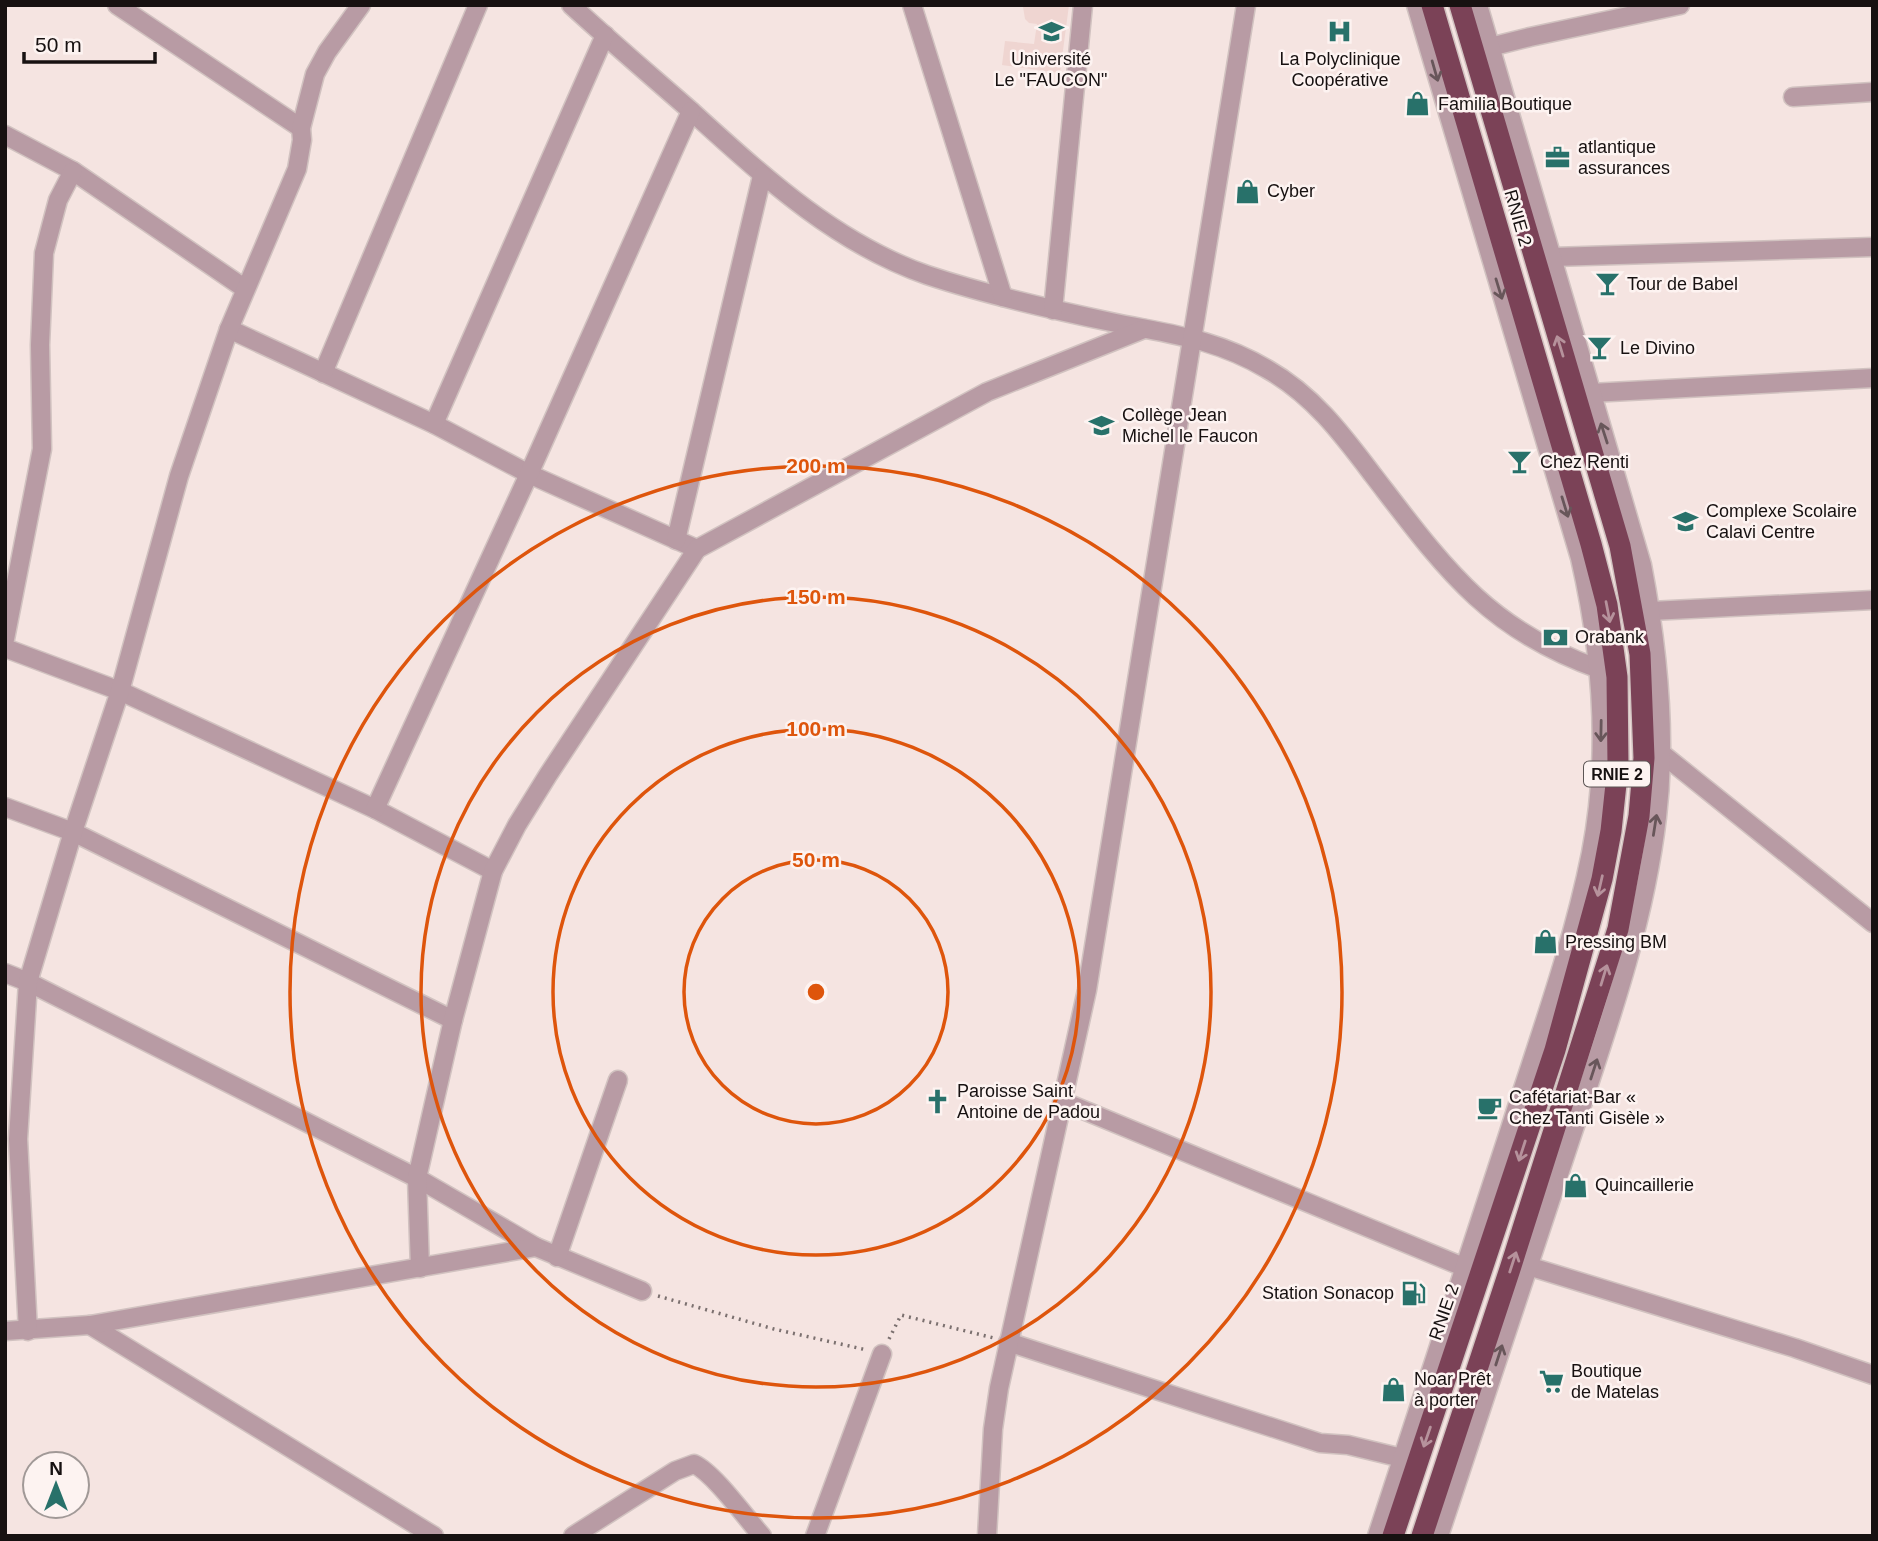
<svg xmlns="http://www.w3.org/2000/svg" width="1878" height="1541" viewBox="0 0 1878 1541" font-family="Arial,sans-serif">
<style>
.built{fill:#efd5d1}
.lines{fill:none;stroke-linecap:round;stroke-linejoin:round}
.street-casing{stroke:#d1c2c0;stroke-width:21}
.highway-casing{stroke:#d1c2c0;stroke-width:24}
.path{stroke:#7b706f;stroke-width:3.5;stroke-dasharray:2 5;stroke-linecap:butt}
.street{stroke:#b89ba4;stroke-width:18}
.highway{stroke:#7b4257;stroke-width:21}
.oneway{stroke:#68565a}
.oneway2{stroke:#b6929c}
.ring{fill:none;stroke:#de550c;stroke-width:3.5}
.labels{text-anchor:middle;dominant-baseline:central;stroke-width:5;stroke-linejoin:round;paint-order:stroke}
.shield{fill:#fdf3f1;stroke:#5c5554;stroke-width:2}
.shield-label{font-size:16px;font-weight:bold;fill:#171111}
.poi-label{font-size:18px;fill:#171111;stroke:#fdf3f1;text-anchor:start}
.street-label{font-size:18px;fill:#171111;stroke:#fdf3f1}
.centre{fill:#de550c;stroke:#fdf3f1;stroke-width:3.5}
.ring-label{font-size:21px;text-anchor:middle;font-weight:bold;fill:#de550c;stroke:#fdf3f1;stroke-width:5;stroke-linejoin:round;paint-order:stroke}
</style>
<rect width="100%" height="100%" fill="#f5e4e1"/>
<path class="built" d="M1013,5H1069L1060,73L1002,65L1005,41L1034,44L1037,24L1029,23L1025,19L1023,7Z"/>
<g class="lines">
<defs>
<g id="street">
<path d="M117,5L301,128"/>
<path d="M571,5C610,41 650,75 690,110C761,174 834,243 927,275C987,295 1049,309 1111,322C1168,334 1215,338 1267,369C1313,395 1342,434 1373,475C1443,566 1486,629 1599,669"/>
<path d="M912,5L1003,297"/>
<path d="M1490,47L1530,37L1680,5"/>
<path d="M1793,97L1873,92"/>
<path d="M5,135L73,171L244,288"/>
<path d="M1553,257L1873,247"/>
<path d="M1053,310L1083,5"/>
<path d="M229,329L434,424L529,474L697,549"/>
<path d="M323,373L478,5"/>
<path d="M1591,393L1873,378"/>
<path d="M434,424L605,35"/>
<path d="M676,540L762,176"/>
<path d="M1651,611L1873,600"/>
<path d="M5,639L42,449L40,345L44,253L58,200L73,171"/>
<path d="M5,648L120,691L375,809L493,871"/>
<path d="M1661,753L1873,923"/>
<path d="M5,807L73,832L453,1020"/>
<path d="M375,809L529,474L691,111"/>
<path d="M5,973L28,982L417,1178L536,1247L642,1291"/>
<path d="M1064,1102L1466,1268"/>
<path d="M557,1257L618,1080"/>
<path d="M1528,1266L1795,1348L1873,1375"/>
<path d="M420,1268L417,1178L453,1020L493,871L517,825L548,775L697,549L987,392L1144,329"/>
<path d="M90,1325L434,1536"/>
<path d="M5,1331L90,1325L536,1247"/>
<path d="M28,1331L18,1139L28,982L73,832L120,691L179,476L229,329L297,169L302,140L301,128L315,74L327,52L361,5"/>
<path d="M1008,1342L1320,1443L1348,1445L1402,1458"/>
<path d="M573,1536L675,1471L694,1464C714,1473 746,1518 762,1536"/>
<path d="M815,1536L882,1354"/>
<path d="M987,1536L993,1429L999,1388L1087,990L1246,5"/>
<path d="M1377,1536C1420,1401 1466,1267 1509,1132C1538,1040 1572,948 1591,853C1610,755 1602,654 1580,558L1416,5"/>
<path d="M1439,1536C1482,1405 1526,1275 1569,1144C1604,1038 1644,929 1657,817C1667,733 1658,648 1642,565L1478,5"/>
</g>
<g id="highway">
<path d="M1393,1536L1555,1050L1602,879L1611,831L1618,765L1617,677L1607,605L1591,544L1432,5"/>
<path d="M1422,1536L1510,1269L1618,929L1639,816L1644,758L1640,654L1620,546L1460,5"/>
</g>
</defs>
<use href="#street" class="street-casing"/>
<use href="#highway" class="highway-casing"/>
<g class="path">
<path d="M658,1296L774,1329L867,1350"/>
<path d="M889,1339L901,1315L994,1338"/>
</g>
<use href="#street" class="street"/>
<use href="#highway" class="highway"/>
</g>
<defs><path id="oneway-shaft" d="M-6 0H5M1.5-3L5.5 0L1.5 3" fill="none" stroke-width="1.6" stroke-linecap="round" stroke-linejoin="round" transform="scale(1.75)"/></defs>
<g class="oneway">
<use href="#oneway-shaft" transform="translate(1435 71) rotate(74)"/>
<use href="#oneway-shaft" transform="translate(1499 289) rotate(73)"/>
<use href="#oneway-shaft" transform="translate(1604 433) rotate(-108)"/>
<use href="#oneway-shaft" transform="translate(1565 507) rotate(73)"/>
<use href="#oneway-shaft" transform="translate(1601 731) rotate(91)"/>
<use href="#oneway-shaft" transform="translate(1655 825) rotate(-81)"/>
<use href="#oneway-shaft" transform="translate(1594 1069) rotate(-72)"/>
<use href="#oneway-shaft" transform="translate(1499 1355) rotate(-72)"/>
</g>
<g class="oneway2">
<use href="#oneway-shaft" transform="translate(1560 346) rotate(-107)"/>
<use href="#oneway-shaft" transform="translate(1608 612) rotate(79)"/>
<use href="#oneway-shaft" transform="translate(1600 886) rotate(103)"/>
<use href="#oneway-shaft" transform="translate(1604 975) rotate(-73)"/>
<use href="#oneway-shaft" transform="translate(1522 1151) rotate(108)"/>
<use href="#oneway-shaft" transform="translate(1513 1262) rotate(-72)"/>
<use href="#oneway-shaft" transform="translate(1427 1437) rotate(109)"/>
</g>
<g class="ring">
<circle cx="816" cy="992" r="132"/>
<circle cx="816" cy="992" r="263"/>
<circle cx="816" cy="992" r="395"/>
<circle cx="816" cy="992" r="526"/>
</g>
<defs>
<symbol id="university-bare" viewBox="-9 -9 18 18"><path d="M0-5L7-2L0 1L-7-2ZM-4 1L0 2.5L4 1V4Q0 6-4 4Z" fill="#28716a" stroke="#fdf3f1" stroke-width="2.5" paint-order="stroke"/></symbol>
<symbol id="hospital-bare" viewBox="-9 -9 18 18"><path d="M-5-5h3v3.5h4V-5h3V5h-3V1.5h-4V5h-3Z" fill="#28716a" stroke="#fdf3f1" stroke-width="2.5" paint-order="stroke"/></symbol>
<symbol id="shop-bare" viewBox="-9 -9 18 18"><path d="M-5-2.5h2.3a2.7 3.5 0 0 1 5.4 0H5L5.5 6h-11ZM-1.5-2.5h3a1.5 2.3 0 0 0-3 0Z" fill="#28716a" stroke="#fdf3f1" stroke-width="2.5" paint-order="stroke"/></symbol>
<symbol id="office-bare" viewBox="-9 -9 18 18"><path d="M-6-3h4V-5.5h4V-3h4V5H-6ZM-1-4.5V-3h2v-1.5ZM-6 0V1H6V0Z" fill="#28716a" stroke="#fdf3f1" stroke-width="2.5" paint-order="stroke"/></symbol>
<symbol id="bar-bare" viewBox="-9 -9 18 18"><path d="M-6-5H6L.8 .8V4.5H3.5V6h-7V4.5H-.8V.8Z" fill="#28716a" stroke="#fdf3f1" stroke-width="2.5" paint-order="stroke"/></symbol>
<symbol id="school-bare" viewBox="-9 -9 18 18"><path d="M0-5L7-2L0 1L-7-2ZM-4 1L0 2.5L4 1V4Q0 6-4 4Z" fill="#28716a" stroke="#fdf3f1" stroke-width="2.5" paint-order="stroke"/></symbol>
<symbol id="bank-bare" viewBox="-9 -9 18 18"><path d="M-6-4H6V4H-6ZM0-2.3a2.3 2.3 0 1 0 0 4.6a2.3 2.3 0 1 0 0-4.6Z" fill="#28716a" stroke="#fdf3f1" stroke-width="2.5" paint-order="stroke"/></symbol>
<symbol id="church-bare" viewBox="-9 -9 18 18"><path d="M-1.2-6h2.4v3.5h3.3v2.4h-3.3V6h-2.4V-.1h-3.3v-2.4h3.3Z" fill="#28716a" stroke="#fdf3f1" stroke-width="2.5" paint-order="stroke"/></symbol>
<symbol id="cafe-bare" viewBox="-9 -9 18 18"><path d="M-5.5-4.5H6V0H3Q3 3.5 0 3.5H-2.5Q-5.5 3.5-5.5 0ZM3-3.2v2h1.7v-2ZM-6 4.5H4V6H-6Z" fill="#28716a" stroke="#fdf3f1" stroke-width="2.5" paint-order="stroke"/></symbol>
<symbol id="fuel-bare" viewBox="-9 -9 18 18"><path d="M-5.5-6h7V0h2V4h1.3V-2.5L3-4.5l.8-.8L6-3V5H2.5V1h-1V6h-7ZM-4.2-4.7v3.2H.2V-4.7Z" fill="#28716a" stroke="#fdf3f1" stroke-width="2.5" paint-order="stroke"/></symbol>
<symbol id="supermarket-bare" viewBox="-9 -9 18 18"><path d="M-6-5.5h2.5l.6 2H6L4.5 2H-2.5L-4.4-4H-6ZM-1.5 3.2a1.3 1.3 0 1 0 .1 0ZM3 3.2a1.3 1.3 0 1 0 .1 0Z" fill="#28716a" stroke="#fdf3f1" stroke-width="2.5" paint-order="stroke"/></symbol>
</defs>
<g fill-rule="evenodd">
<use href="#university-bare" x="1034" y="14" width="35" height="35"/>
<use href="#hospital-bare" x="1322" y="14" width="35" height="35"/>
<use href="#shop-bare" x="1400" y="86" width="35" height="35"/>
<use href="#office-bare" x="1540" y="140" width="35" height="35"/>
<use href="#shop-bare" x="1230" y="174" width="35" height="35"/>
<use href="#bar-bare" x="1590" y="266" width="35" height="35"/>
<use href="#bar-bare" x="1582" y="330" width="35" height="35"/>
<use href="#school-bare" x="1084" y="408" width="35" height="35"/>
<use href="#bar-bare" x="1502" y="444" width="35" height="35"/>
<use href="#school-bare" x="1668" y="504" width="35" height="35"/>
<use href="#bank-bare" x="1538" y="620" width="35" height="35"/>
<use href="#shop-bare" x="1528" y="924" width="35" height="35"/>
<use href="#church-bare" x="920" y="1084" width="35" height="35"/>
<use href="#cafe-bare" x="1472" y="1090" width="35" height="35"/>
<use href="#shop-bare" x="1558" y="1168" width="35" height="35"/>
<use href="#fuel-bare" x="1396" y="1276" width="35" height="35"/>
<use href="#supermarket-bare" x="1534" y="1364" width="35" height="35"/>
<use href="#shop-bare" x="1376" y="1372" width="35" height="35"/>
</g>
<g class="labels">
<rect class="shield" x="1584" y="761.5" width="66" height="25" rx="5"/>
<g class="shield-label">
<text x="1617" y="774">RNIE 2</text>
</g>
<g class="poi-label">
<text x="1051" y="59" text-anchor="middle">Université<tspan x="1051" dy="21">Le "FAUCON"</tspan></text>
<text x="1340" y="59" text-anchor="middle">La Polyclinique<tspan x="1340" dy="21">Coopérative</tspan></text>
<text x="1438" y="104">Familia Boutique</text>
<text x="1578" y="147">atlantique<tspan x="1578" dy="21">assurances</tspan></text>
<text x="1267" y="191">Cyber</text>
<text x="1627" y="284">Tour de Babel</text>
<text x="1620" y="348">Le Divino</text>
<text x="1122" y="415">Collège Jean<tspan x="1122" dy="21">Michel le Faucon</tspan></text>
<text x="1540" y="462">Chez Renti</text>
<text x="1706" y="511">Complexe Scolaire<tspan x="1706" dy="21">Calavi Centre</tspan></text>
<text x="1575" y="637">Orabank</text>
<text x="1565" y="942">Pressing BM</text>
<text x="957" y="1091">Paroisse Saint<tspan x="957" dy="21">Antoine de Padou</tspan></text>
<text x="1509" y="1097">Cafétariat-Bar «<tspan x="1509" dy="21">Chez Tanti Gisèle »</tspan></text>
<text x="1595" y="1185">Quincaillerie</text>
<text x="1394" y="1293" text-anchor="end">Station Sonacop</text>
<text x="1571" y="1371">Boutique<tspan x="1571" dy="21">de Matelas</tspan></text>
<text x="1414" y="1379">Noar Prêt<tspan x="1414" dy="21">à porter</tspan></text>
</g>
<g class="street-label">
<text transform="translate(1518 218) rotate(74)">RNIE 2</text>
<text transform="translate(1444 1312) rotate(-71)">RNIE 2</text>
</g>
</g>
<circle cx="816" cy="992" r="10" class="centre"/>
<g class="ring-label">
<text x="816" y="473">200 m</text>
<text x="816" y="604">150 m</text>
<text x="816" y="736">100 m</text>
<text x="816" y="867">50 m</text>
</g>
<rect width="1878" height="1541" fill="none" stroke="#171111" stroke-width="14"/>
<g transform="translate(56 1485)"><circle r="33" fill="#fdf3f1" stroke="#a19997" stroke-width="2"/>
<path d="M0-5L12 26L0 18L-12 26Z" fill="#28716a"/>
<text y="-10" font-size="19" font-weight="bold" text-anchor="middle" fill="#171111">N</text>
</g>
<path d="M24 52v10h131v-10" fill="none" stroke="#171111" stroke-width="3.5"/>
<text x="35" y="52" font-size="21" fill="#171111" stroke="#fdf3f1" stroke-width="5" paint-order="stroke">50 m</text>
</svg>
